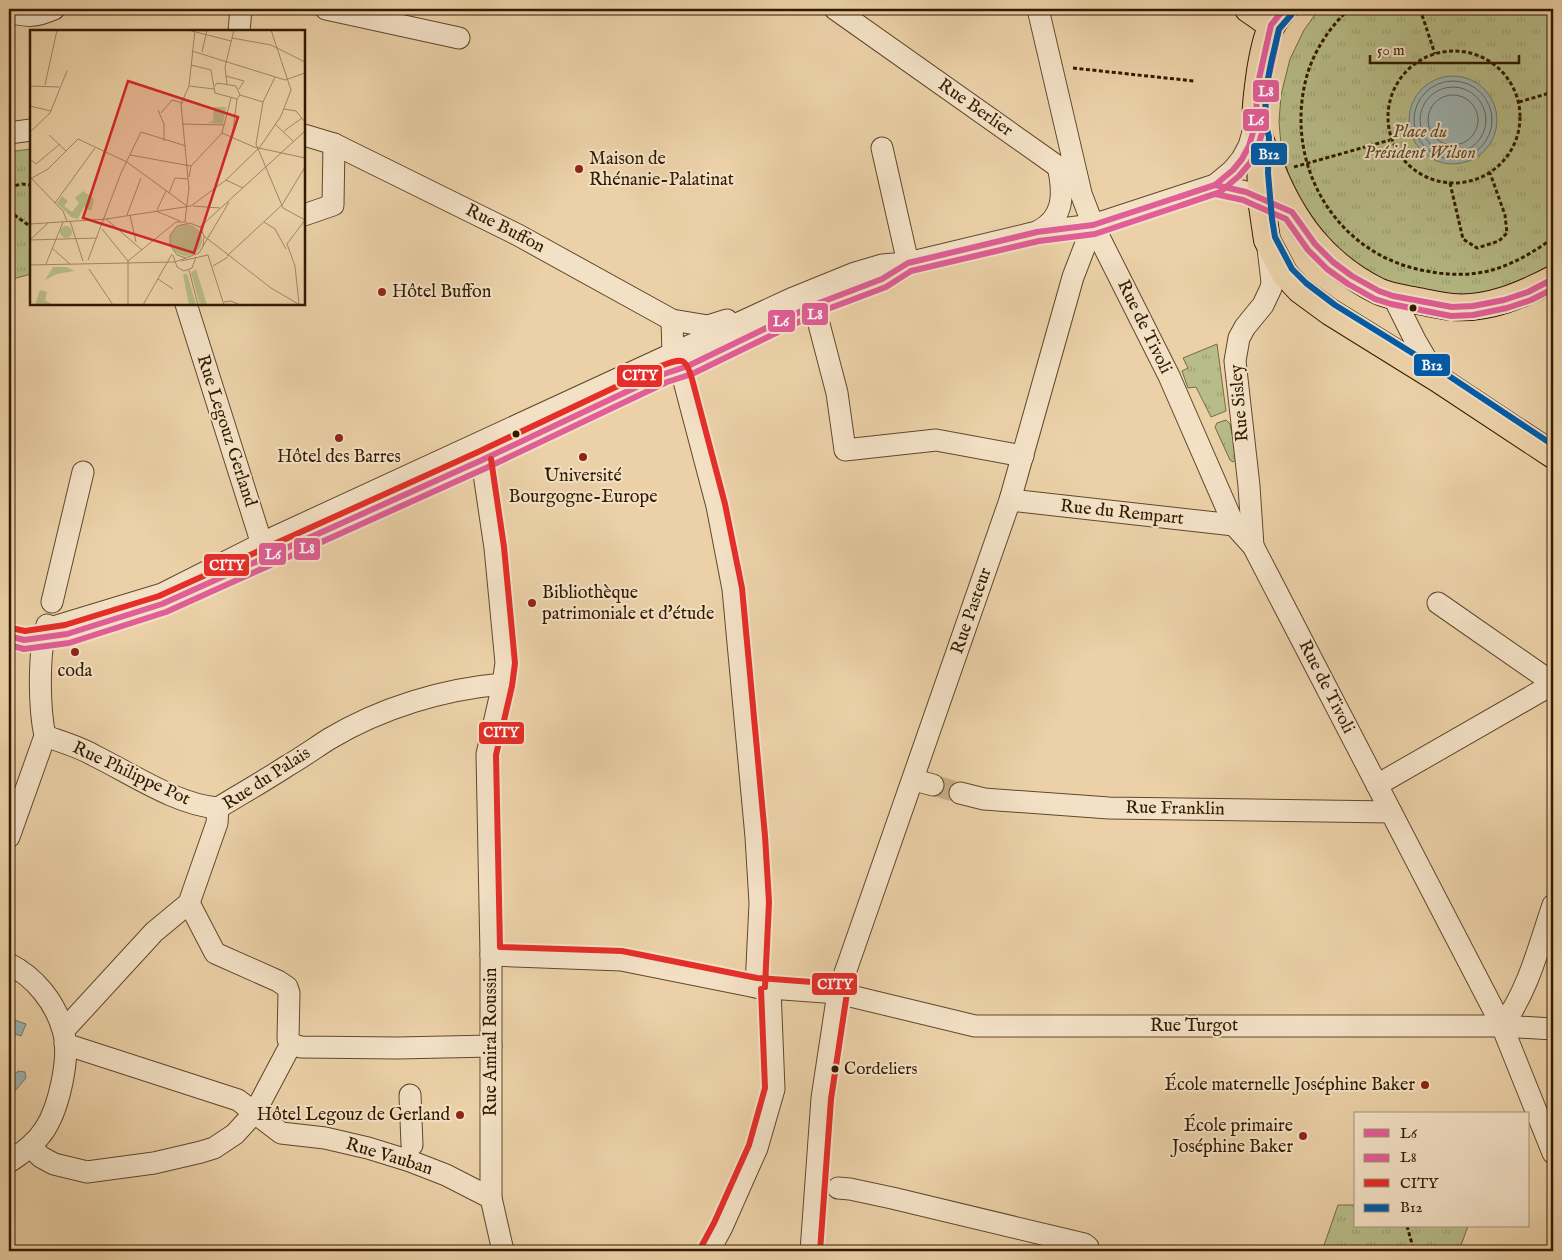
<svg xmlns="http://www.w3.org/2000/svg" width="1562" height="1260" viewBox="0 0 1562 1260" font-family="'IM FELL English',serif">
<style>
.park{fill:url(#park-tufts);stroke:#746c44}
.water{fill:#9db4b3;stroke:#72776b}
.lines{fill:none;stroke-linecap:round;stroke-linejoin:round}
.shore{stroke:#68685a;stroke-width:1}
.minor-tunnel{stroke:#c7ad86;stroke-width:21;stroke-dasharray:21 11;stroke-linecap:butt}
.minor-casing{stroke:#60482a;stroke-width:23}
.major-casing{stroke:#321b00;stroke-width:28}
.path{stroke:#321b00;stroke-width:3;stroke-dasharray:4 2.5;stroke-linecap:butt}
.minor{stroke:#f3e1c6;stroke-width:21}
.major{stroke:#ecd1a8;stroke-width:26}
.bus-1-casing{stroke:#f3e1c6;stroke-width:10}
.bus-2-casing{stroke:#f3e1c6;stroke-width:10}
.bus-3-casing{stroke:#f3e1c6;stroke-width:10}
.bus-4-casing{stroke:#f3e1c6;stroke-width:10}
.bus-1{stroke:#e15e97;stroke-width:6}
.bus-2{stroke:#e15e97;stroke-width:6}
.bus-3{stroke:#e52e29;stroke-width:6}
.bus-4{stroke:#005ca9;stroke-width:6}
.poi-dot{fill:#8f2418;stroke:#f3e1c6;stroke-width:2}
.bus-dot{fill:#321b00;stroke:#f3e1c6;stroke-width:2}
.labels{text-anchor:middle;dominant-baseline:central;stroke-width:4;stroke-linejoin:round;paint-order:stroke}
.bus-label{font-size:17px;fill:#321b00;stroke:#f3e1c6;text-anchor:start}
.street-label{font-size:18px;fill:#321b00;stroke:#f3e1c6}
.park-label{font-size:18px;font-style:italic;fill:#5a4b29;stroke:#f3e1c6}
.poi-label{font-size:18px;fill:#321b00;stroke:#f3e1c6;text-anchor:start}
.inset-road{fill:none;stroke:#a28865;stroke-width:1}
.view{fill:#d62828;fill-opacity:0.15;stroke:#d62828;stroke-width:2.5}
.inset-edge{fill:none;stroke:#321b00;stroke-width:2.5}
.line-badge{stroke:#f3e1c6;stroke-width:2}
.badge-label{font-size:14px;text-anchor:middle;font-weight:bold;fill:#fff}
</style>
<defs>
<pattern id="park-tufts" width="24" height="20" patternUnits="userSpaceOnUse" patternTransform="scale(1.25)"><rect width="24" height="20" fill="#b7bc88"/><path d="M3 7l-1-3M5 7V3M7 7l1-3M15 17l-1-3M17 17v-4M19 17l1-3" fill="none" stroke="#9ea174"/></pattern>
</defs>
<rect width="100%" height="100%" fill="#ecd1a8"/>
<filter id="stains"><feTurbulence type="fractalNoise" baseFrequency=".004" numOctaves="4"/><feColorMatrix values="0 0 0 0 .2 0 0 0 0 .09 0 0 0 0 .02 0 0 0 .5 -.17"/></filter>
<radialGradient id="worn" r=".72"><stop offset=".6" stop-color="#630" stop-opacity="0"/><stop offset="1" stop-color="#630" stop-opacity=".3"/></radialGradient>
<g class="park">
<path d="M1319,9H1553V265L1546,271L1493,292L1465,296L1419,293L1384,282L1337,251L1309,219L1291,185L1281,145L1279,122L1281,95L1290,59L1304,30Z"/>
<path d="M31,149V274L9,280V152Z"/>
<path d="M1217,344L1226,411L1211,417L1196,387L1188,388L1182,371L1188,368L1183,358Z"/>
<path d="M1226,420L1230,424L1237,459L1233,462L1230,460L1215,427L1217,423Z"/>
<path d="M1338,1205H1356V1226H1468L1459,1251H1322Z"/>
</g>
<g class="water">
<circle cx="1453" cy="120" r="44"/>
<path d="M9,1018L26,1024L21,1036L9,1032Z"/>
<path d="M18,1071L25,1072L26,1078L9,1098V1080Z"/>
</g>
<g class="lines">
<g class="shore">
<circle cx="1453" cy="120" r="39"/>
<circle cx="1453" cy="120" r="33"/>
<circle cx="1453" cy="120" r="25"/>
</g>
<path class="minor-tunnel" d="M933,785L960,793"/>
<defs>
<g id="minor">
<path d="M326,9L459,38"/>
<path d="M835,9L1057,166L1080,191L1093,225L1169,376L1234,525L1253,546L1502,1026L1553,1153"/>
<path d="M1038,9L1080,189"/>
<path d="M9,12C28,17 36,17 54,9"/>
<path d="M239,31L241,9"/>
<path d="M9,133L31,130"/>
<path d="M304,135L334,144L518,235L672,320L708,326L727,320"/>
<path d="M882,148L908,263"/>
<path d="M1215,185L1246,192L1274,205"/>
<path d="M304,215L333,205L334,144"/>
<path d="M1037,232C1065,218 1064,193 1058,166"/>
<path d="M1393,296L1415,340L1438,379"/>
<path d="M186,304L266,557"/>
<path d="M814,305L837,393L845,450L936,440L1023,456"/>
<path d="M672,320L673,355L684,381L717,506L733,589L756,837L760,903L756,987"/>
<path d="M480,447L495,548L506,663L503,684L487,754L491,955V1198L503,1251"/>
<path d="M1010,500L1234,525"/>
<path d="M306,538L482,460L664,374L688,366L819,303"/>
<path d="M1253,546L1249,486L1235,361L1239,338L1245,327L1263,305L1271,288L1272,282L1268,248"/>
<path d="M52,602L83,472"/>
<path d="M1438,603L1553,683"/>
<path d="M9,636L24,640L57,635"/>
<path d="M42,638L50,628L162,594L275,537L791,299L855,273L882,265L908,263L1037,232L1093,225L1215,185L1233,170L1242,159L1249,146L1256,122"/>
<path d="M45,736C62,742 80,747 95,756C132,774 177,805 218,808"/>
<path d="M914,780L933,785"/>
<path d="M1377,785L1553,684"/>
<path d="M960,793L984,799L1109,808L1391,812"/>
<path d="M218,808C241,794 264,781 287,766C301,758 315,748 329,739C381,708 443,689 503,684"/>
<path d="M9,837L45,736C39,708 38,651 47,625"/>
<path d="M189,903L215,953L278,981L287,987L289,993L288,1039L291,1044"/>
<path d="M491,955L621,960L756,987L838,993L975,1026H1502L1553,1029"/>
<path d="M9,964C35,977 55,1002 63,1030C71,1056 59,1107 45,1129C36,1143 23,1153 9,1162"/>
<path d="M1502,1026C1528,991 1539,946 1553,905"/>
<path d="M64,1030L154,932L189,903L217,823L218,808"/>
<path d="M65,1044L238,1100L281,1133L325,1138L368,1148L410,1161L446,1175L491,1198"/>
<path d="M291,1044L301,1047L398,1048L491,1046"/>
<path d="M410,1095L412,1145"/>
<path d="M31,1147L41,1157L54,1164L87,1172L154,1163L201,1152L214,1148L235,1134L255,1112L291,1044"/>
<path d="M838,1188L850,1189L892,1198L1084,1244L1088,1247L1089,1251"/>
<path d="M709,1251L722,1227L757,1148L774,1089L770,989"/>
<path d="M811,1251L822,1098L838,993L1010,500L1073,277L1093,225"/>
</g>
<g id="major">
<path d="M1248,9L1271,25"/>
<path d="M1284,9C1281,14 1276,18 1273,24C1266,34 1262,59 1260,71C1258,88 1254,108 1256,124C1259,139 1266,153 1271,167C1293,222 1324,264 1378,291C1391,297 1405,298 1418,301C1429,303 1441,306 1452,307C1488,310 1522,295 1553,279"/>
<path d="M1260,152L1261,199L1267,240L1285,274L1300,290L1330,312L1438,379L1553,455"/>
</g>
</defs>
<use href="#minor" class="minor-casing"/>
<use href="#major" class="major-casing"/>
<g class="path">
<path d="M1349,9C1329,28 1313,52 1306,79C1284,166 1336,255 1426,271C1451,276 1480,276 1504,266C1522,259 1538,249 1553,238"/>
<path d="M1420,9L1435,54"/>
<circle cx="1454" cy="117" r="66"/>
<path d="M1073,68L1194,81"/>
<path d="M1519,102L1553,92"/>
<path d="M1294,167L1390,140"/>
<path d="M1450,183L1463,239L1477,248L1499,241L1507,233L1505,215L1490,173"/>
<path d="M9,187L22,184L31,185"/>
<path d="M9,211L31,227"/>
<path d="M1407,1226L1414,1251"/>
</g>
<use href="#minor" class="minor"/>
<use href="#major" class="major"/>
<defs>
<g id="bus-1">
<path d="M1179,197L1215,185L1233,170L1242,159L1249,146L1256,122L1257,88L1271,25L1284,9"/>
<path d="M9,636L24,640L67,634L162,604L482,460L664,374L688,366L814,305L882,279L908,263L1037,232L1093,225L1215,185L1246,192L1292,212L1315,244L1333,262L1352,276L1379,291L1393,296L1452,307L1473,306L1504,300L1528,292L1553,279"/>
</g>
<g id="bus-2">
<path d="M1182,205L1220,192L1239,176L1250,163L1257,149L1265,124L1266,89L1279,29L1291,15"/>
<path d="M9,645L24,649L69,643L166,612L486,468L667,382L692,374L817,313L886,287L911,271L1039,241L1095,234L1215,194L1243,200L1286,219L1308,250L1327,269L1348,284L1375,299L1391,304L1451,316L1473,315L1507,308L1531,300L1553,289"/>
</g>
<g id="bus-3">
<path d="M491,459L504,547L515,663L512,686L496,755L500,947L622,951L757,978L839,984L844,987L847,993L831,1099L820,1251"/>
<path d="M11,628L25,631L65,625L159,596L478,452L660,366C682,359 685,355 692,379L725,504L742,588L765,836L769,902L765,987"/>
<path d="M701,1247L714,1223L749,1145L765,1088L761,989"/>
</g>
<path id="bus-4" d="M1291,15L1279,29L1271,63L1266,89L1265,121L1269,137L1268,173L1272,219L1275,237L1292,269L1306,283L1335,305L1443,372L1553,445"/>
</defs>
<use href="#bus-1" class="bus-1-casing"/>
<use href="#bus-2" class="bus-2-casing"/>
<use href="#bus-3" class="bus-3-casing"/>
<use href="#bus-4" class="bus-4-casing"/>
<use href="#bus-1" class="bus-1"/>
<use href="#bus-2" class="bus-2"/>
<use href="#bus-3" class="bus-3"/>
<use href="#bus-4" class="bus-4"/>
</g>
<g class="poi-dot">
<circle cx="579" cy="169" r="5"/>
<circle cx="382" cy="292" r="5"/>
<circle cx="339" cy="438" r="5"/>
<circle cx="583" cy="457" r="5"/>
<circle cx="532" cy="603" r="5"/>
<circle cx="75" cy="652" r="5"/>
<circle cx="1425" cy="1085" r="5"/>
<circle cx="460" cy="1115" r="5"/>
<circle cx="1303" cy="1136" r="5"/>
</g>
<g class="bus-dot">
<circle cx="1413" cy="308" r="4.5"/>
<circle cx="516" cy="434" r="4.5"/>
<circle cx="835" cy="1069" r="4.5"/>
</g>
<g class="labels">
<g class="bus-label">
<text x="844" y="1069">Cordeliers</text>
</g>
<g class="street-label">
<text transform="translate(975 108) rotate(35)">Rue Berlier</text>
<text transform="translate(505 229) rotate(27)">Rue Buffon</text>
<text transform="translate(1144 327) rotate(64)">Rue de Tivoli</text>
<text transform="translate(1240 403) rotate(-95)">Rue Sisley</text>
<text transform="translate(226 431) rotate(72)">Rue Legouz Gerland</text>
<text transform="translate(1122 513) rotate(6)">Rue du Rempart</text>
<text transform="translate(972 611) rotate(-71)">Rue Pasteur</text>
<text transform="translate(1326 687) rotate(63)">Rue de Tivoli</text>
<text transform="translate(131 774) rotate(25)">Rue Philippe Pot</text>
<text transform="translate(267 779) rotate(-33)">Rue du Palais</text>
<text transform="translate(1175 809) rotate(1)">Rue Franklin</text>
<text x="1194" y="1026">Rue Turgot</text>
<text transform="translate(491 1042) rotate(-90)">Rue Amiral Roussin</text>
<text transform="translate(389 1157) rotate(17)">Rue Vauban</text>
</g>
<g class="park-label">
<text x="1420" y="132">Place du<tspan x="1420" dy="21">Président Wilson</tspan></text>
</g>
<g class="poi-label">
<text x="589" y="159">Maison de<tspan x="589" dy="21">Rhénanie-Palatinat</tspan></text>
<text x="392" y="292">Hôtel Buffon</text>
<text x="339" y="457" text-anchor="middle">Hôtel des Barres</text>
<text x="583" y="476" text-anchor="middle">Université<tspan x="583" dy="21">Bourgogne-Europe</tspan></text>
<text x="542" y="593">Bibliothèque<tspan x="542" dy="21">patrimoniale et d'étude</tspan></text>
<text x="75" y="671" text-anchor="middle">coda</text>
<text x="1415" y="1085" text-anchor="end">École maternelle Joséphine Baker</text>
<text x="450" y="1115" text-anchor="end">Hôtel Legouz de Gerland</text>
<text x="1293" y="1126" text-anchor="end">École primaire<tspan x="1293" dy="21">Joséphine Baker</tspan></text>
</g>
</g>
<g transform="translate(30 30)">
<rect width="275" height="275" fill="#ecd1a8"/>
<path d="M23,237H37L44,241L27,244L15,250ZM10,260L17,262L15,270L23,275H5Z" fill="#b7bc88"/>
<path d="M184,77H196L193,94L177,93L183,91ZM53,161L64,169L61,181L54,177L48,189L41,187L27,173L32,166L38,171L34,176L42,182L49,173L45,168ZM140 210a16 16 0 1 1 32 0a16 16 0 1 1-32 0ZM30 202a6 6 0 1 1 12 0a6 6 0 1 1-12 0ZM166,239L177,275H170L161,243ZM153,244H157L166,275H159Z" fill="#b7bc88"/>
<path class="inset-road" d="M158,0L201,11M202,8L241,15L275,32M162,21L255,50L275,43M172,22L177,0M161,35L181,40L185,63L207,69L210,65M196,46L214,51L209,59M245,47L233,72L226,114L253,178L275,190M197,54L195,37L204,0M15,55L27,0M0,56L29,57M159,56L184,59M185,56L187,53L206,56L210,65M210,65L233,72M0,76L21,81M254,79L266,81L275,92M128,80L134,94V111M131,83L142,70L153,73M152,94L194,95M245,94L264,112M254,101L272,88M0,102L20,83L37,41M192,103L224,117L252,123M19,105L36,121M202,108L207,69M252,123L275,128M100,125L161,136M0,129L6,134L30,114M0,147L33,181L37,191M159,147L161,136L192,103L201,68M0,149L18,139L48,109L97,132L157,176M196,150L213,158M159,159L151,74L159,56L165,0M139,163L145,148L158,149M25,173L65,118M163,176L190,178M127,180L136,161M126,181L150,191M97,185L111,148M100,185L106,212M76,189L112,220M40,191L53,231M155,191L159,158M234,192L245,199L256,219M0,194L76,189L161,176L196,150L230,117L251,86L261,60L241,0M170,197L275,101M72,199L98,231M174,206L241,258L270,275M0,210L67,208M0,210L18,193M22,218L40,234M143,225L147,237L154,241L162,238L166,227M197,226L252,175L275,137M156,228L147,225L140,215V205L147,196L160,193L170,197L174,206L173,216M58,230L91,143L111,102L156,116M151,231L178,225L194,275M16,234L33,192M0,235L145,232L169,223L199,172M98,235V275M98,235V231L146,192H157M183,236L198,227M59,239L83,275M159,240L168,275M128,249L143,259M194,272L201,271L210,275M269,274L265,236L257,214L275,190M113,275L142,224"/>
<path class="view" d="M98,51L208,87L164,223L53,188Z"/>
<rect width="275" height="275" class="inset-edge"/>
</g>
<g class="line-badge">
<rect x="1252" y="79" width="28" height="24" rx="5" fill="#e15e97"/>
<rect x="1242" y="108" width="28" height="24" rx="5" fill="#e15e97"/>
<rect x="1250" y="142" width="38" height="24" rx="5" fill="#005ca9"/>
<rect x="801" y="302" width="28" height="24" rx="5" fill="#e15e97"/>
<rect x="767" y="309" width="29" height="24" rx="5" fill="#e15e97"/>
<rect x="1413" y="353" width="38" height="24" rx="5" fill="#005ca9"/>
<rect x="616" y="364" width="47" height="24" rx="5" fill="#e52e29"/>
<rect x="293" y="537" width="28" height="24" rx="5" fill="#e15e97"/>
<rect x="258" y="542" width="29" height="24" rx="5" fill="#e15e97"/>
<rect x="203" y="553" width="47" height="24" rx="5" fill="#e52e29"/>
<rect x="478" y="721" width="47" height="24" rx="5" fill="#e52e29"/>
<rect x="811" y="972" width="47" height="24" rx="5" fill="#e52e29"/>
</g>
<g class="badge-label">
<text x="1266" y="96">L8</text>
<text x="1256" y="125">L6</text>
<text x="1269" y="159">B12</text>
<text x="815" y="319">L8</text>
<text x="781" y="326">L6</text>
<text x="1432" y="370">B12</text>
<text x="640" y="380">CITY</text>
<text x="307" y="553">L8</text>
<text x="273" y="559">L6</text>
<text x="227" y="570">CITY</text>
<text x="501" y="737">CITY</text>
<text x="835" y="989">CITY</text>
</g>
<rect width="1562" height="1260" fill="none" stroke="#ecd1a8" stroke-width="30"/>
<rect x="10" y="10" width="1542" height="1240" fill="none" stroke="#321b00" stroke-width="2.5"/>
<rect x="15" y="15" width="1532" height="1230" fill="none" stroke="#321b00"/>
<rect x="1354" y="1112" width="175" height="115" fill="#f3e1c6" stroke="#a69277"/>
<rect x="1364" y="1129" width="25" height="8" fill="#e15e97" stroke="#a69277"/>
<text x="1400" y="1138" font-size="15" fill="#321b00">L6</text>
<rect x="1364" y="1154" width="25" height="8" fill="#e15e97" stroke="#a69277"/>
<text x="1400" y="1162" font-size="15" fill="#321b00">L8</text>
<rect x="1364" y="1179" width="25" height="8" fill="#e52e29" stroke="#a69277"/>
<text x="1400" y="1188" font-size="15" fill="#321b00">CITY</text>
<rect x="1364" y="1204" width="25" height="8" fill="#005ca9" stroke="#a69277"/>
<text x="1400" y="1212" font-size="15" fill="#321b00">B12</text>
<path d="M1370 55v8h149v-8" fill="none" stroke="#321b00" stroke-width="2.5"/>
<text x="1377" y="55" font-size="15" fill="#321b00" stroke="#f3e1c6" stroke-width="4" paint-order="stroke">50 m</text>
<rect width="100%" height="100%" filter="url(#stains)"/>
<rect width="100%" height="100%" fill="url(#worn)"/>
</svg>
